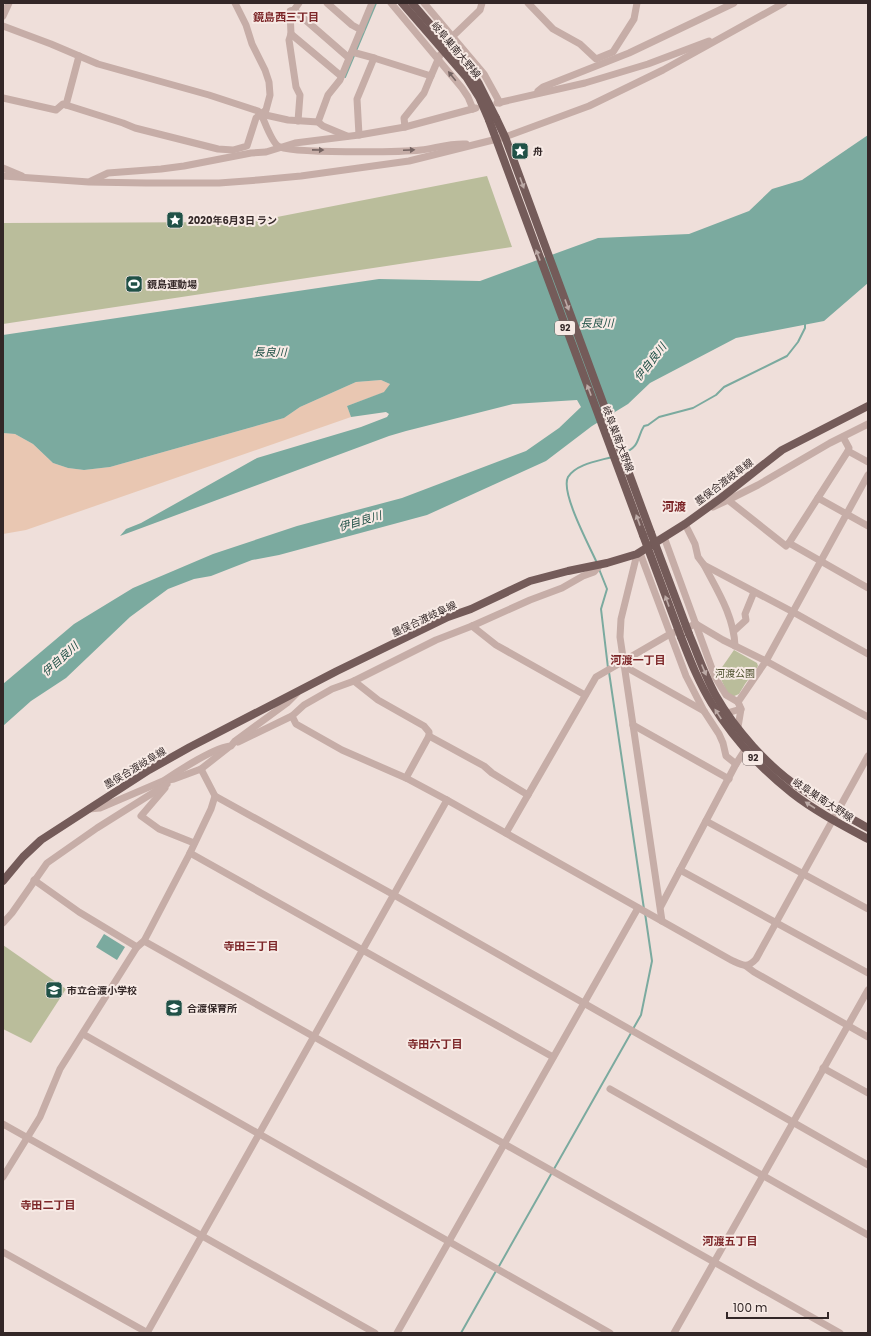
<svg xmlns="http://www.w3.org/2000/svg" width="871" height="1336" viewBox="0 0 871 1336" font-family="Poppins,'Noto Sans JP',sans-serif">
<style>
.green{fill:#babd9b}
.sand{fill:#e9c7b2}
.water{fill:#7baa9f}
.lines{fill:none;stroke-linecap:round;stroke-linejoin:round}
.stream{stroke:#7baa9f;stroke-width:2}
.minor{stroke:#c6ada7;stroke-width:7}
.major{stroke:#745b59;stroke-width:8}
.major-bridge{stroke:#745b59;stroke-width:8}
.oneway{fill:#756361}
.oneway2{fill:#bcaaa6}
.labels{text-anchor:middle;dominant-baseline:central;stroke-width:4;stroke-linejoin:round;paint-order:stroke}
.shield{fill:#f7eae5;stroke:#6e6260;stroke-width:1}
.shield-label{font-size:9px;font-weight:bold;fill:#332727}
.street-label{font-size:10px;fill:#332727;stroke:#f7eae5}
.poi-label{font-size:10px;font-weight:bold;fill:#332727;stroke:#f7eae5;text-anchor:start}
.park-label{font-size:10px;fill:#4c4f2c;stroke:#f7eae5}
.neighbourhood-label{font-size:11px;font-weight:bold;fill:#7c2628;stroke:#f7eae5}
.water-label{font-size:11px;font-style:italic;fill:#205147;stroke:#f7eae5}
.quarter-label{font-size:12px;font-weight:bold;fill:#7c2628;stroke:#f7eae5}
</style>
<rect width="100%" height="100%" fill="#efdfda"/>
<g class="green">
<path d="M487,176L512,247L3,324V223L251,222Z"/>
<path d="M734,650L757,663L758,666L745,684L739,694L732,697L727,692L718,673Z"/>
<path d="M3,945L66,989L31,1043L3,1029Z"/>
</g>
<path class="sand" d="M381,380L390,384L385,392L347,406L351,417L26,530L3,534V433L15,434L33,444L53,463L68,468L84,470L110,467L284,418L300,407L356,382Z"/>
<g class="water">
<path d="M868,135V283L824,321L736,338L650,383L628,404L592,426L546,461L427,515L279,555L252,560L211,576L194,579L168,589L130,617L66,678L31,701L3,726V684L74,624L133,588L213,554L297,526L402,498L526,451L559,428L581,407L577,400L513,404L406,431L389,436L120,536L126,529L141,523L257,458L361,427L387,417L389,414L386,412L351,417L347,406L384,392L390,384L381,380L356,382L300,407L284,418L110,467L84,470L68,468L53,463L33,444L15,434L3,433V335L379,279L480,281L598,238L689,234L749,211L772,189L802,180Z"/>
<path d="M104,934L125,947L117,960L96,947Z"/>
</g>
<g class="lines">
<g class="stream">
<path d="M345,77L376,3"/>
<path d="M623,453C640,448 637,437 644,426L648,425L659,417L693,408L716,395L724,387L787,356L798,342L805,328V323"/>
<path d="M597,563C590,547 560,492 568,477C576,464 598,461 612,457"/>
<path d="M599,569L607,589L601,609L608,668"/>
<path d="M609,672L644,909"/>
<path d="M633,1029L641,1015L652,961L645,913"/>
<path d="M498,1268L631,1033"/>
<path d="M461,1333L496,1271"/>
</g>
<g class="minor">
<path d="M327,3L352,25L361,30"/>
<path d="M391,3L462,88L468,97L473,109"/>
<path d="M424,3L484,74L500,103"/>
<path d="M528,3L553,29L580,44L596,59L613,52L634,19L637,3"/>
<path d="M294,10L349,58"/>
<path d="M3,16L9,3"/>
<path d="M3,26L51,44L98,64L209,95L258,111L261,114L288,120L318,122L323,126L347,136"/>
<path d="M291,34L341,76"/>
<path d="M451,38L480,10L482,3"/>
<path d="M352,52L374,58"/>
<path d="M538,91L543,87L629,53L734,3"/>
<path d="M3,98L56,110L63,104L66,105L123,123L135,128L218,149L233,150L247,146L256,118L266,110L270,95L269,82L265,70L252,44L246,25L235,3"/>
<path d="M497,103L585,83L648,64L709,41"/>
<path d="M66,105L79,56"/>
<path d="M261,114C265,122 271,141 278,146C288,154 403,152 421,150C436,148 451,143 466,144"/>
<path d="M298,121L300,95L296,87L289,40L291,34L290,11L294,10L299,3"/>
<path d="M318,122L328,95L340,80L372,3"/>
<path d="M405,127L404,118L424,93L431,76"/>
<path d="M359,135L357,99L374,58L431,76L440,55"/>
<path d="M3,168L22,176"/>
<path d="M3,176L89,182L146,183H219L258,180L301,176L409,161L505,137L589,106L663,70L784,3"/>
<path d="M91,181L108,173L161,169L184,166L251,153L266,152L295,143L359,135L405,127L476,108"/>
<path d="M843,437L849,448L848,451L868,462"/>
<path d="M818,498L868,526"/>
<path d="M728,500L758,485L830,443L868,424"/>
<path d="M713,507L728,500L786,546L789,543L868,588"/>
<path d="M685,524L695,544L698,557L704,565L793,612L868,654"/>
<path d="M664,537L715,677L726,695L738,702"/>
<path d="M789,543L848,451"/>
<path d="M640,553L686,676L704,711L719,734L723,743L726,756L736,764"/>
<path d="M637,554L621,619L620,637L662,921"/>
<path d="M704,565C717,590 734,616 735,646"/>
<path d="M696,624L723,640L766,661L868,717"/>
<path d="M472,626L496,645L585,695"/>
<path d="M734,631L746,620L745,614L754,592"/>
<path d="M624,666L704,711"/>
<path d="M354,681L378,700L424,726L429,732V736L484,766L492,773L528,795"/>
<path d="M727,713L741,709"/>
<path d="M633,725L729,779"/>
<path d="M738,727L741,709L738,702L766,661L868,475"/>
<path d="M238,742L292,716"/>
<path d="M201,769L229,747"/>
<path d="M406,778L429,736"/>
<path d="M165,780C178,771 217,746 231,746L235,741L287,703L297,693"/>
<path d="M165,788L141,816L159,829L194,843"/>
<path d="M447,800L406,778L342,750L296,724L292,716L304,705L332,689L354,681L436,640L472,626L530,600L562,588L583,576L594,572L600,565"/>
<path d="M89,809L100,808L163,781L174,779L201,769L215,796L394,895L868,1165"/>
<path d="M706,821L868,909"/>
<path d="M506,833L596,677L670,634L696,624"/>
<path d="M190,853L553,1057"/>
<path d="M680,870L868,973"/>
<path d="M34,880L79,912L137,947"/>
<path d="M661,906L736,764L745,750"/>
<path d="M3,923L12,913L47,863L97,828L167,784"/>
<path d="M144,941L840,1333"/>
<path d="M746,966L754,972L868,1037"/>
<path d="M83,1034L610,1333"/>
<path d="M823,1068L868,1093"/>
<path d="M610,1089L868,1235"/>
<path d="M3,1124L375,1333"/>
<path d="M3,1177L40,1117L60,1069L137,947L144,941L190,853L211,809L215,796"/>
<path d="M3,1252L148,1333"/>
<path d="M147,1333L447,800L731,960C742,965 747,969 756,959L868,756"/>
<path d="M397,1333L638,908"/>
<path d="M674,1333L868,990"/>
</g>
<g class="major">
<path d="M496,118L505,137L651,533"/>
<path d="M489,120L643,535"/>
<path d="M689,634C698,655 705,676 716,696C734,728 768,767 800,788C821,802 845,815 868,828"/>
<path d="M681,637C690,660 699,683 712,704C733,738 760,768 792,793C815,811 842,825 868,839"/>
<path d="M3,881L23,857L41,840L149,770L190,747L337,671L448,617L471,609L530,581L568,571L607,563L637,554L685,524L721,498L782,450L868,406"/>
</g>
<g class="major-bridge">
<path d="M402,3L467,78L479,97L489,120"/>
<path d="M412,3L472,73L479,84L496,118"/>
<path d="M651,533L689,634"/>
<path d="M643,535L681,637"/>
</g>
</g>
<defs><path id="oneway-solid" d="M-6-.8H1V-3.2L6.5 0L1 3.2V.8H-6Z"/></defs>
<g class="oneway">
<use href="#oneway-solid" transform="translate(452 76) rotate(-129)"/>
<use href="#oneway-solid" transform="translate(318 150) rotate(1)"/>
<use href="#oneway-solid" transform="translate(409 150) rotate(-3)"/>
</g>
<g class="oneway2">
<use href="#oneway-solid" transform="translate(522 183) rotate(70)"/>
<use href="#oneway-solid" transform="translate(538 255) rotate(-111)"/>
<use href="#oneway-solid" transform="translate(567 305) rotate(70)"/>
<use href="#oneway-solid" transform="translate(589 390) rotate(-111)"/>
<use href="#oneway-solid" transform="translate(638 520) rotate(-110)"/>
<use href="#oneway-solid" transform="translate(667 601) rotate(-110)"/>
<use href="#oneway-solid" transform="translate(704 670) rotate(67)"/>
<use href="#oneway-solid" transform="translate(718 714) rotate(-123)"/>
<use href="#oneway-solid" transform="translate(810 805) rotate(-147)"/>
</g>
<defs>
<symbol id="sight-square" viewBox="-11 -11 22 22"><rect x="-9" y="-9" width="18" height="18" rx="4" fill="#205147" stroke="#f7eae5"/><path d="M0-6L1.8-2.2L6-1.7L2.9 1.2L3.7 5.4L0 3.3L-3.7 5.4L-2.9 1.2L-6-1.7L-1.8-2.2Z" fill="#fff"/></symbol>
<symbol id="stadium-square" viewBox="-11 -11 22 22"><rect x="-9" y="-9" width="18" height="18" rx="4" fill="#205147" stroke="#f7eae5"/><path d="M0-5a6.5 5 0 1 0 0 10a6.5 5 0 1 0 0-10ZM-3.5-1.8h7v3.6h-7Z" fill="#fff"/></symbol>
<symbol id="school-square" viewBox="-11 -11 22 22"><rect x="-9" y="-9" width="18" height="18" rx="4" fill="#205147" stroke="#f7eae5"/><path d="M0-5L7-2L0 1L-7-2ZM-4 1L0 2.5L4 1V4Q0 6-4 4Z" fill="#fff"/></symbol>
</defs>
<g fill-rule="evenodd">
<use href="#sight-square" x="510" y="141" width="20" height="20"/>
<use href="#sight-square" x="165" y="210" width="20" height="20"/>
<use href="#stadium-square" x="124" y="274" width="20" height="20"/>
<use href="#school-square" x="44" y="980" width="20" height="20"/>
<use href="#school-square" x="164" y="998" width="20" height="20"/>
</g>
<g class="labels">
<g class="shield">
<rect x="555" y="321" width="20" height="14" rx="3"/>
<rect x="743" y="751" width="20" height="14" rx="3"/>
</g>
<g class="shield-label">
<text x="565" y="328">92</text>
<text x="753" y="758">92</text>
</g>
<g class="street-label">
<text transform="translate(456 50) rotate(50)">岐阜巣南大野線</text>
<text transform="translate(618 439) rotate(69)">岐阜巣南大野線</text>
<text transform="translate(724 482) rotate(-37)">墨俣合渡岐阜線</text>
<text transform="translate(424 619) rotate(-25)">墨俣合渡岐阜線</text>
<text transform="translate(135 768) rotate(-31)">墨俣合渡岐阜線</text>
<text transform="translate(823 800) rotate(33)">岐阜巣南大野線</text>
</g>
<g class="poi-label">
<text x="533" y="151">舟</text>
<text x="188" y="220">2020年6月3日 ラン</text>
<text x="147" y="284">鏡島運動場</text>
<text x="67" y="990">市立合渡小学校</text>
<text x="187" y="1008">合渡保育所</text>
</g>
<g class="park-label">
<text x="735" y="673">河渡公園</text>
</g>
<g class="neighbourhood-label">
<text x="286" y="17">鏡島西三丁目</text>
<text x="638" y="660">河渡一丁目</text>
<text x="251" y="946">寺田三丁目</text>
<text x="435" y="1044">寺田六丁目</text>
<text x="48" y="1205">寺田二丁目</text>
<text x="730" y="1241">河渡五丁目</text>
</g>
<g class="water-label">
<text x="597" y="323">長良川</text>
<text transform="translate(270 352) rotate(1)">長良川</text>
<text transform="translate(650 362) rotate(-52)">伊自良川</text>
<text transform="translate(360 521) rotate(-16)">伊自良川</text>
<text transform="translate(60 659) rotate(-42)">伊自良川</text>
</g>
<g class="quarter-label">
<text x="674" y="506">河渡</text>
</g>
</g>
<rect width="871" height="1336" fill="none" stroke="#332727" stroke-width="8"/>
<path d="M727 1312v6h101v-6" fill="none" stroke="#332727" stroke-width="2"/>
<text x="733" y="1312" font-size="12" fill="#332727" stroke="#f7eae5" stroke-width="3" paint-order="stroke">100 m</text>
</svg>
